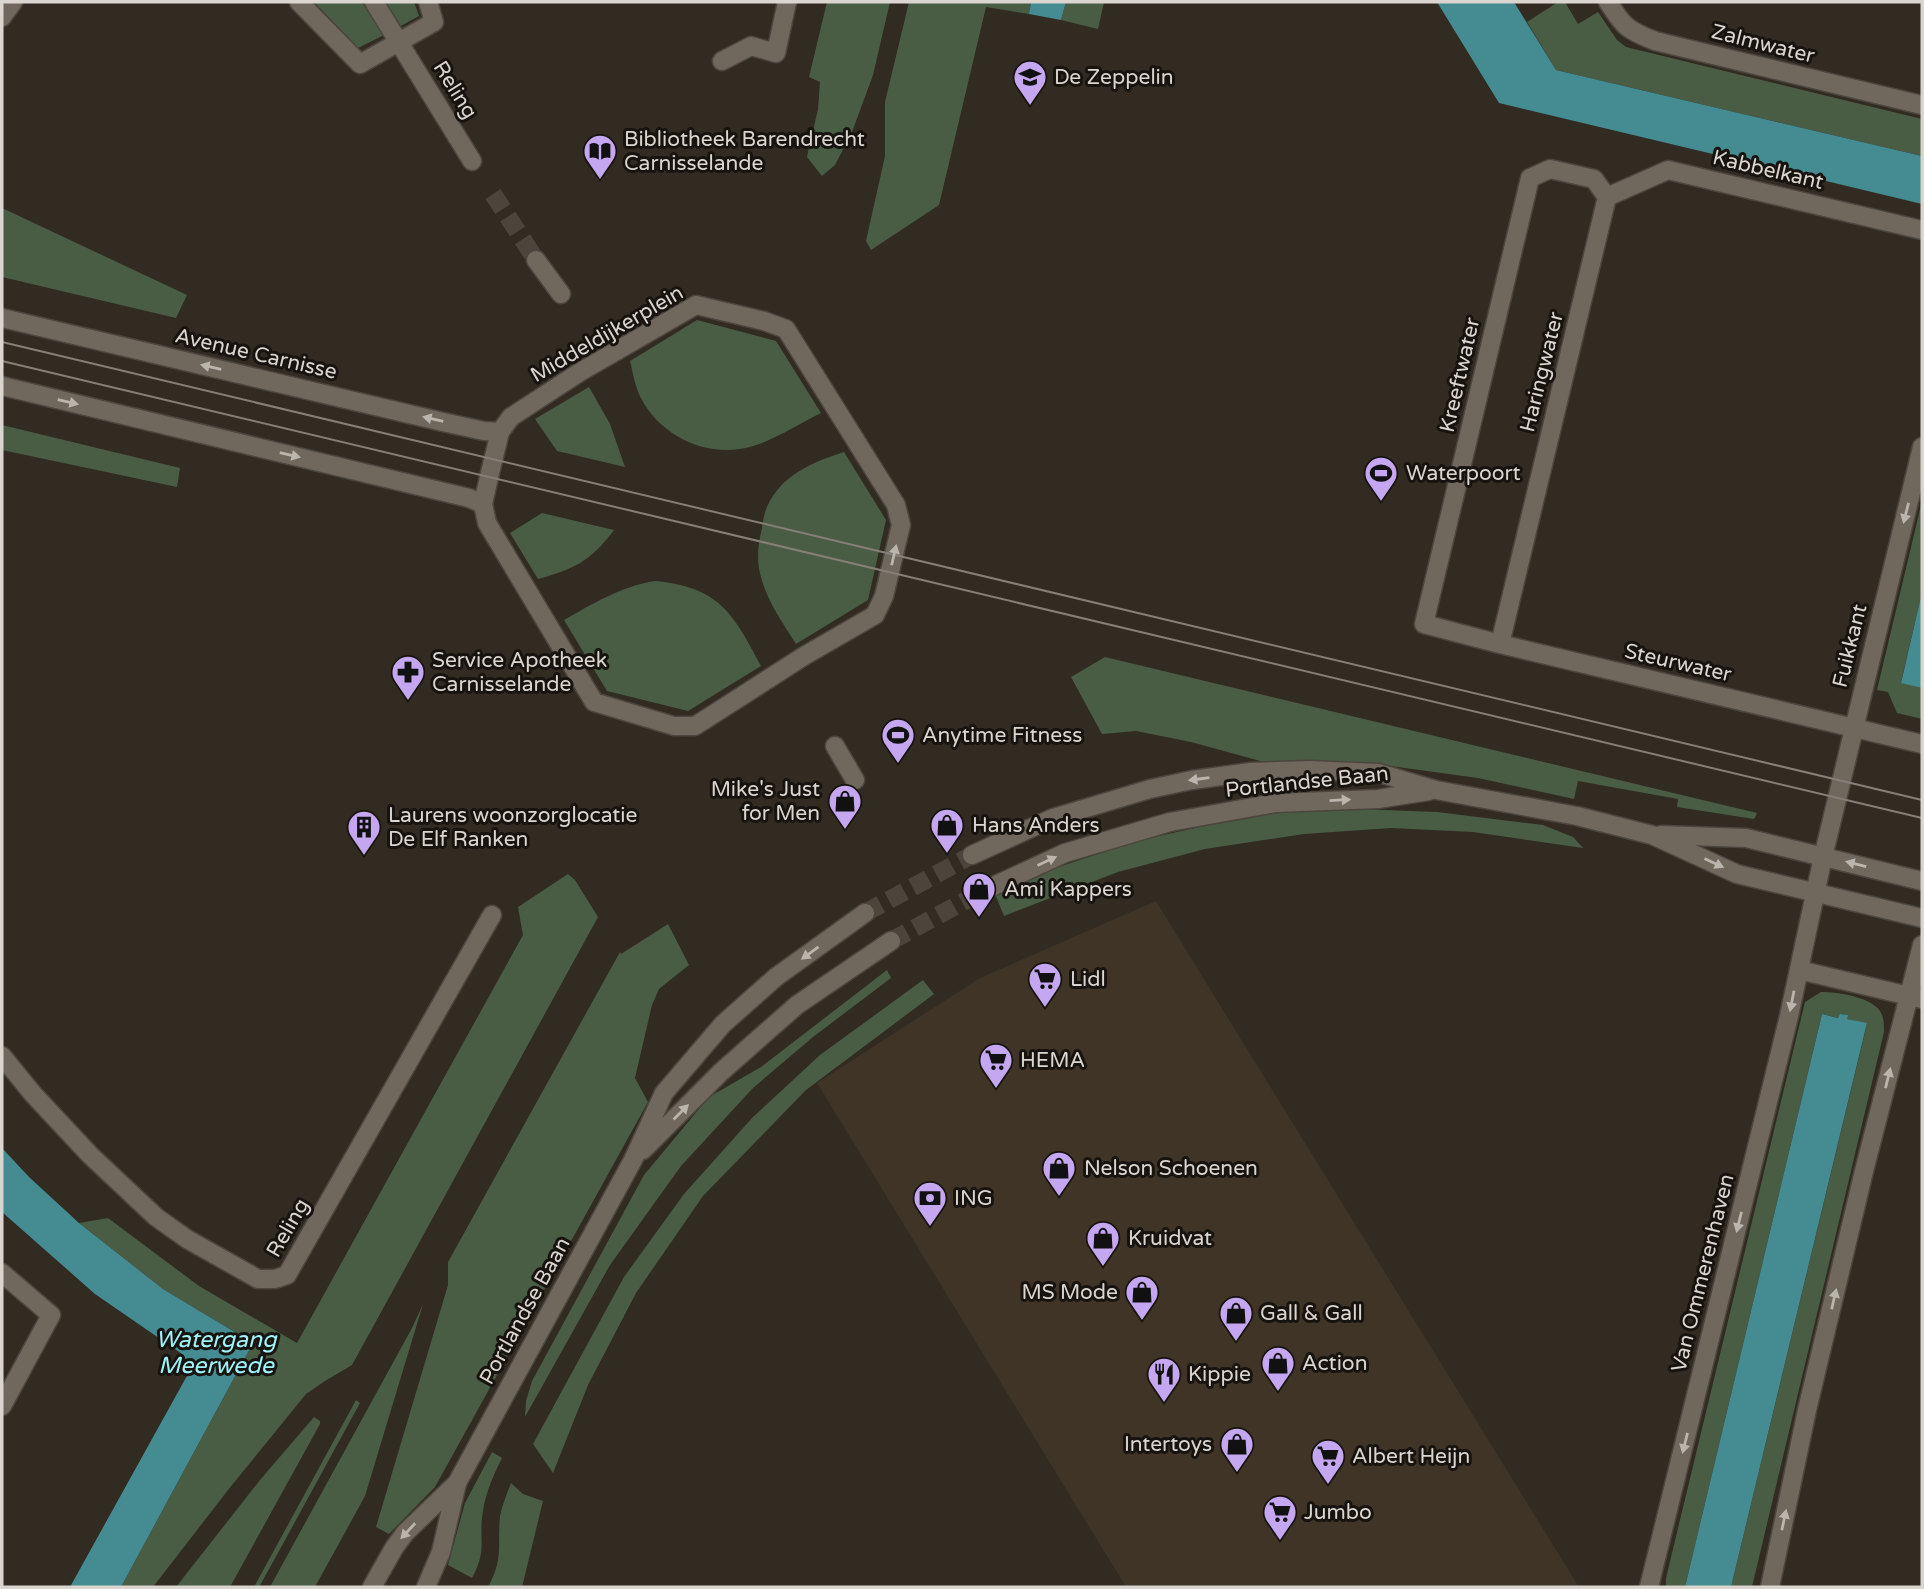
<svg xmlns="http://www.w3.org/2000/svg" width="1924" height="1589" viewBox="0 0 1924 1589" font-family="'Varela Round',sans-serif">
<style>
.built{fill:#3f3425}
.green{fill:#495c44}
.water{fill:#448b92}
.lines{fill:none;stroke-linecap:round;stroke-linejoin:round}
.minor-tunnel{stroke:#4b453c;stroke-width:18;stroke-dasharray:18 9;stroke-linecap:butt}
.minor-casing{stroke:#4c463e;stroke-width:21}
.minor{stroke:#70685d;stroke-width:18}
.tram{stroke:#857f77;stroke-width:2}
.oneway{fill:#bab5ad}
.labels{text-anchor:middle;dominant-baseline:central;stroke-width:6;stroke-linejoin:round;paint-order:stroke}
.street-label{font-size:21px;fill:#dad6cf;stroke:#171410}
.poi-label{font-size:21px;fill:#dad6cf;stroke:#171410;text-anchor:start}
.water-label{font-size:23px;font-style:italic;fill:#9ff3fa;stroke:#171410}
</style>
<rect width="100%" height="100%" fill="#322b22"/>
<path class="built" d="M1156,901L1226,1015L1579,1587H1126L817,1083L980,978Z"/>
<g class="green">
<path d="M314,2H362L384,35L358,48Z"/>
<path d="M382,2H414L419,16L397,28Z"/>
<path d="M827,2H890L873,75L852,132L835,165L822,176L807,157L818,109L820,82L809,77Z"/>
<path d="M909,2H1031L1029,14L986,7L939,205L871,250L866,241L885,156V102Z"/>
<path d="M1066,2H1104L1098,29L1061,20Z"/>
<path d="M1558,2H1565L1578,24L1598,12L1617,40L1626,47L1922,119V156L1556,70L1527,22Z"/>
<path d="M2,208L187,295L176,318L2,277Z"/>
<path d="M697,320L776,341L821,413C801,423 782,435 762,443C717,462 663,441 641,398C635,387 633,373 630,361Z"/>
<path d="M589,387L610,424L625,467L557,451L535,419Z"/>
<path d="M2,425L180,468L177,487L2,450Z"/>
<path d="M844,452L886,520L868,600L796,644C783,623 767,601 761,577C756,560 758,545 762,528C763,521 764,513 767,507C781,475 813,462 844,452Z"/>
<path d="M1922,501V592L1901,682L1922,688V719L1897,713L1888,692L1877,690Z"/>
<path d="M542,513L614,530C591,561 574,569 538,579L510,533Z"/>
<path d="M655,581C719,587 733,613 761,666L688,711L607,691L564,620C592,604 622,586 655,581Z"/>
<path d="M1105,657L1757,813L1754,819L1677,807L1678,799L1578,781L1574,799L1478,778L1361,762H1264L1191,742L1136,731L1102,734L1071,677Z"/>
<path d="M1332,808L1437,812L1543,825L1573,837L1583,848L1473,832L1391,828L1304,834L1205,849L1118,872L1004,916L995,894L1043,872L1141,840L1258,814Z"/>
<path d="M568,874L575,880L598,917L352,1365L325,1381L306,1394L228,1490L153,1587H121L253,1343L163,1289L79,1223L108,1218L199,1286L297,1343L523,935L518,907Z"/>
<path d="M668,924L689,965L659,989L652,1005L635,1078L648,1102L435,1487L389,1534L376,1527L448,1285V1262L620,952L621,954Z"/>
<path d="M887,970L891,978L813,1037L753,1088L681,1166L610,1265L525,1417L526,1401L532,1381L644,1175L709,1097L761,1067Z"/>
<path d="M923,980L934,994L806,1090L703,1196L636,1293L588,1385L553,1473L533,1444L624,1277L684,1194L752,1118L820,1055Z"/>
<path d="M1821,992C1837,992 1876,997 1882,1015C1884,1020 1884,1027 1884,1032L1752,1587H1731L1867,1024L1847,1019V1015L1841,1014L1839,1018L1822,1014L1685,1587H1666V1578L1805,1002Z"/>
<path d="M423,1304L365,1496L315,1587H270L412,1328Z"/>
<path d="M356,1400L360,1403L273,1562L259,1587H254Z"/>
<path d="M314,1417L320,1421V1424L230,1587H176L260,1480Z"/>
<path d="M492,1452L502,1458C493,1476 486,1492 483,1511C478,1539 488,1549 472,1578L448,1565L465,1503Z"/>
<path d="M511,1483L523,1494L543,1501L522,1587H488C504,1558 497,1546 500,1516C502,1505 507,1494 511,1483Z"/>
</g>
<g class="water">
<path d="M1031,2H1066L1061,20L1029,14Z"/>
<path d="M1437,2H1514L1556,70L1922,156V204L1499,103Z"/>
<path d="M1922,592V688L1901,683Z"/>
<path d="M1822,1014L1838,1018L1840,1014L1848,1015L1847,1019L1867,1023L1731,1587H1685Z"/>
<path d="M2,1148L29,1177L79,1223L163,1289L253,1343L121,1587H70L188,1374V1362L182,1354L95,1294L2,1212Z"/>
</g>
<g class="lines">
<g class="minor-tunnel">
<path d="M493,194L536,260"/>
<path d="M865,913L972,855"/>
<path d="M891,941L985,890"/>
</g>
<defs>
<g id="minor">
<path d="M299,2L360,64L434,22L428,2"/>
<path d="M374,2L472,161"/>
<path d="M1608,2C1624,27 1627,30 1655,41L1922,105"/>
<path d="M2,17L13,2"/>
<path d="M722,61L751,46L776,53L787,2"/>
<path d="M1607,197L1668,170L1922,230"/>
<path d="M536,260L561,294"/>
<path d="M696,305L764,321L786,329L896,505L901,525L884,596L875,615L804,656L695,726H674L594,702L487,523L483,504L489,477L500,432L511,417L580,372Z"/>
<path d="M2,318L443,422L484,431L500,432"/>
<path d="M2,386L469,498L483,504"/>
<path d="M1500,644L1607,197L1594,179L1550,169L1530,178L1424,624L1500,644L1922,744"/>
<path d="M835,746L855,780"/>
<path d="M1661,835L1746,838L1922,881"/>
<path d="M972,855L1053,818L1150,789L1192,780L1251,772L1310,770L1379,773L1436,790L1577,816L1652,835L1737,874L1922,918"/>
<path d="M985,890L1065,853L1170,822L1276,803L1378,799L1429,791"/>
<path d="M1799,970L1922,999"/>
<path d="M2,1056L33,1094L90,1155L156,1217L187,1239L258,1279H275L287,1275L492,915"/>
<path d="M643,1150L721,1072L797,1005L891,941"/>
<path d="M2,1273L51,1315L2,1406"/>
<path d="M372,1587L394,1548L405,1533L457,1483"/>
<path d="M426,1587L441,1552L457,1483L633,1160L664,1093L723,1024L776,977L865,913"/>
<path d="M1649,1587L1789,1016L1823,857L1922,447"/>
<path d="M1770,1587L1807,1410L1864,1171L1922,945"/>
</g>
</defs>
<use href="#minor" class="minor-casing"/>
<use href="#minor" class="minor"/>
<g class="tram">
<path d="M2,342L1922,800"/>
<path d="M2,361L1922,818"/>
</g>
</g>
<defs><path id="oneway-solid" d="M-6-.8H1V-3.2L6.5 0L1 3.2V.8H-6Z" transform="scale(1.75)"/></defs>
<g class="oneway">
<use href="#oneway-solid" transform="translate(211 367) rotate(-167)"/>
<use href="#oneway-solid" transform="translate(68 402) rotate(13)"/>
<use href="#oneway-solid" transform="translate(433 419) rotate(-167)"/>
<use href="#oneway-solid" transform="translate(290 455) rotate(13)"/>
<use href="#oneway-solid" transform="translate(1906 513) rotate(104)"/>
<use href="#oneway-solid" transform="translate(894 555) rotate(-77)"/>
<use href="#oneway-solid" transform="translate(1199 779) rotate(172)"/>
<use href="#oneway-solid" transform="translate(1340 800) rotate(-3)"/>
<use href="#oneway-solid" transform="translate(1047 861) rotate(-25)"/>
<use href="#oneway-solid" transform="translate(1714 863) rotate(25)"/>
<use href="#oneway-solid" transform="translate(1856 864) rotate(-166)"/>
<use href="#oneway-solid" transform="translate(810 953) rotate(144)"/>
<use href="#oneway-solid" transform="translate(1792 1001) rotate(101)"/>
<use href="#oneway-solid" transform="translate(1888 1078) rotate(-76)"/>
<use href="#oneway-solid" transform="translate(681 1112) rotate(-45)"/>
<use href="#oneway-solid" transform="translate(1739 1222) rotate(104)"/>
<use href="#oneway-solid" transform="translate(1834 1299) rotate(-77)"/>
<use href="#oneway-solid" transform="translate(1685 1443) rotate(104)"/>
<use href="#oneway-solid" transform="translate(1784 1520) rotate(-78)"/>
<use href="#oneway-solid" transform="translate(408 1531) rotate(133)"/>
</g>
<defs>
<symbol id="school-pin" viewBox="-11 -11 22 30"><path d="M0 17L-7.5 6A9.5 9.5 0 1 1 7.5 6Z" fill="#c5a6f0" stroke="#171410"/><path d="M0-5L7-2L0 1L-7-2ZM-4 1L0 2.5L4 1V4Q0 6-4 4Z" fill="#111"/></symbol>
<symbol id="library-pin" viewBox="-11 -11 22 30"><path d="M0 17L-7.5 6A9.5 9.5 0 1 1 7.5 6Z" fill="#c5a6f0" stroke="#171410"/><path d="M-6-4Q-3-5.5-.7-3.5V5Q-3 3-6 4ZM6-4Q3-5.5 .7-3.5V5Q3 3 6 4Z" fill="#111"/></symbol>
<symbol id="stadium-pin" viewBox="-11 -11 22 30"><path d="M0 17L-7.5 6A9.5 9.5 0 1 1 7.5 6Z" fill="#c5a6f0" stroke="#171410"/><path d="M0-5a6.5 5 0 1 0 0 10a6.5 5 0 1 0 0-10ZM-3.5-1.8h7v3.6h-7Z" fill="#111"/></symbol>
<symbol id="pharmacy-pin" viewBox="-11 -11 22 30"><path d="M0 17L-7.5 6A9.5 9.5 0 1 1 7.5 6Z" fill="#c5a6f0" stroke="#171410"/><path d="M-2-6h4v4h4v4h-4v4h-4v-4h-4v-4h4Z" fill="#111"/></symbol>
<symbol id="shop-pin" viewBox="-11 -11 22 30"><path d="M0 17L-7.5 6A9.5 9.5 0 1 1 7.5 6Z" fill="#c5a6f0" stroke="#171410"/><path d="M-5-2.5h2.3a2.7 3.5 0 0 1 5.4 0H5L5.5 6h-11ZM-1.5-2.5h3a1.5 2.3 0 0 0-3 0Z" fill="#111"/></symbol>
<symbol id="building-pin" viewBox="-11 -11 22 30"><path d="M0 17L-7.5 6A9.5 9.5 0 1 1 7.5 6Z" fill="#c5a6f0" stroke="#171410"/><path d="M-4-6H4V6H1V3H-1V6H-4ZM-2.5-4.3h1.7v1.8h-1.7ZM.8-4.3h1.7v1.8H.8ZM-2.5-1h1.7V.8h-1.7ZM.8-1h1.7V.8H.8Z" fill="#111"/></symbol>
<symbol id="supermarket-pin" viewBox="-11 -11 22 30"><path d="M0 17L-7.5 6A9.5 9.5 0 1 1 7.5 6Z" fill="#c5a6f0" stroke="#171410"/><path d="M-6-5.5h2.5l.6 2H6L4.5 2H-2.5L-4.4-4H-6ZM-1.5 3.2a1.3 1.3 0 1 0 .1 0ZM3 3.2a1.3 1.3 0 1 0 .1 0Z" fill="#111"/></symbol>
<symbol id="bank-pin" viewBox="-11 -11 22 30"><path d="M0 17L-7.5 6A9.5 9.5 0 1 1 7.5 6Z" fill="#c5a6f0" stroke="#171410"/><path d="M-6-4H6V4H-6ZM0-2.3a2.3 2.3 0 1 0 0 4.6a2.3 2.3 0 1 0 0-4.6Z" fill="#111"/></symbol>
<symbol id="restaurant-pin" viewBox="-11 -11 22 30"><path d="M0 17L-7.5 6A9.5 9.5 0 1 1 7.5 6Z" fill="#c5a6f0" stroke="#171410"/><path d="M-5-6h1v4h1v-4h1v4h1v-4h1v5L-1.5 .5V6h-2V.5L-5-1ZM5-6V6H3V1.5H1.5Q1.5-4 5-6Z" fill="#111"/></symbol>
</defs>
<g fill-rule="evenodd">
<use href="#school-pin" x="1011" y="58" width="38" height="52"/>
<use href="#library-pin" x="581" y="132" width="38" height="52"/>
<use href="#stadium-pin" x="1362" y="454" width="38" height="52"/>
<use href="#pharmacy-pin" x="389" y="653" width="38" height="52"/>
<use href="#stadium-pin" x="879" y="716" width="38" height="52"/>
<use href="#shop-pin" x="826" y="782" width="38" height="52"/>
<use href="#shop-pin" x="928" y="806" width="38" height="52"/>
<use href="#building-pin" x="345" y="808" width="38" height="52"/>
<use href="#shop-pin" x="960" y="870" width="38" height="52"/>
<use href="#supermarket-pin" x="1026" y="960" width="38" height="52"/>
<use href="#supermarket-pin" x="977" y="1041" width="38" height="52"/>
<use href="#shop-pin" x="1040" y="1149" width="38" height="52"/>
<use href="#bank-pin" x="911" y="1179" width="38" height="52"/>
<use href="#shop-pin" x="1084" y="1219" width="38" height="52"/>
<use href="#shop-pin" x="1123" y="1273" width="38" height="52"/>
<use href="#shop-pin" x="1217" y="1294" width="38" height="52"/>
<use href="#shop-pin" x="1259" y="1344" width="38" height="52"/>
<use href="#restaurant-pin" x="1145" y="1355" width="38" height="52"/>
<use href="#shop-pin" x="1218" y="1425" width="38" height="52"/>
<use href="#supermarket-pin" x="1309" y="1437" width="38" height="52"/>
<use href="#supermarket-pin" x="1261" y="1493" width="38" height="52"/>
</g>
<g class="labels">
<g class="street-label">
<text transform="translate(1763 44) rotate(14)">Zalmwater</text>
<text transform="translate(455 90) rotate(58)">Reling</text>
<text transform="translate(1768 170) rotate(13)">Kabbelkant</text>
<text transform="translate(607 334) rotate(-30)">Middeldijkerplein</text>
<text transform="translate(256 354) rotate(13)">Avenue Carnisse</text>
<text transform="translate(1542 372) rotate(-76)">Haringwater</text>
<text transform="translate(1460 375) rotate(-77)">Kreeftwater</text>
<text transform="translate(1850 646) rotate(-76)">Fuikkant</text>
<text transform="translate(1678 663) rotate(13)">Steurwater</text>
<text transform="translate(1307 782) rotate(-6)">Portlandse Baan</text>
<text transform="translate(288 1228) rotate(-60)">Reling</text>
<text transform="translate(1703 1273) rotate(-76)">Van Ommerenhaven</text>
<text transform="translate(525 1311) rotate(-61)">Portlandse Baan</text>
</g>
<g class="poi-label">
<text x="1054" y="77">De Zeppelin</text>
<text x="624" y="139">Bibliotheek Barendrecht<tspan x="624" dy="24">Carnisselande</tspan></text>
<text x="1406" y="473">Waterpoort</text>
<text x="432" y="660">Service Apotheek<tspan x="432" dy="24">Carnisselande</tspan></text>
<text x="922" y="735">Anytime Fitness</text>
<text x="820" y="789" text-anchor="end">Mike's Just<tspan x="820" dy="24">for Men</tspan></text>
<text x="388" y="815">Laurens woonzorglocatie<tspan x="388" dy="24">De Elf Ranken</tspan></text>
<text x="972" y="825">Hans Anders</text>
<text x="1004" y="889">Ami Kappers</text>
<text x="1070" y="979">Lidl</text>
<text x="1020" y="1060">HEMA</text>
<text x="1084" y="1168">Nelson Schoenen</text>
<text x="954" y="1198">ING</text>
<text x="1128" y="1238">Kruidvat</text>
<text x="1118" y="1292" text-anchor="end">MS Mode</text>
<text x="1260" y="1313">Gall &amp; Gall</text>
<text x="1302" y="1363">Action</text>
<text x="1188" y="1374">Kippie</text>
<text x="1212" y="1444" text-anchor="end">Intertoys</text>
<text x="1352" y="1456">Albert Heijn</text>
<text x="1304" y="1512">Jumbo</text>
</g>
<g class="water-label">
<text x="216" y="1340">Watergang<tspan x="216" dy="26">Meerwede</tspan></text>
</g>
</g>
<rect width="1924" height="1589" fill="none" stroke="#dad6cf" stroke-width="7"/>
</svg>
